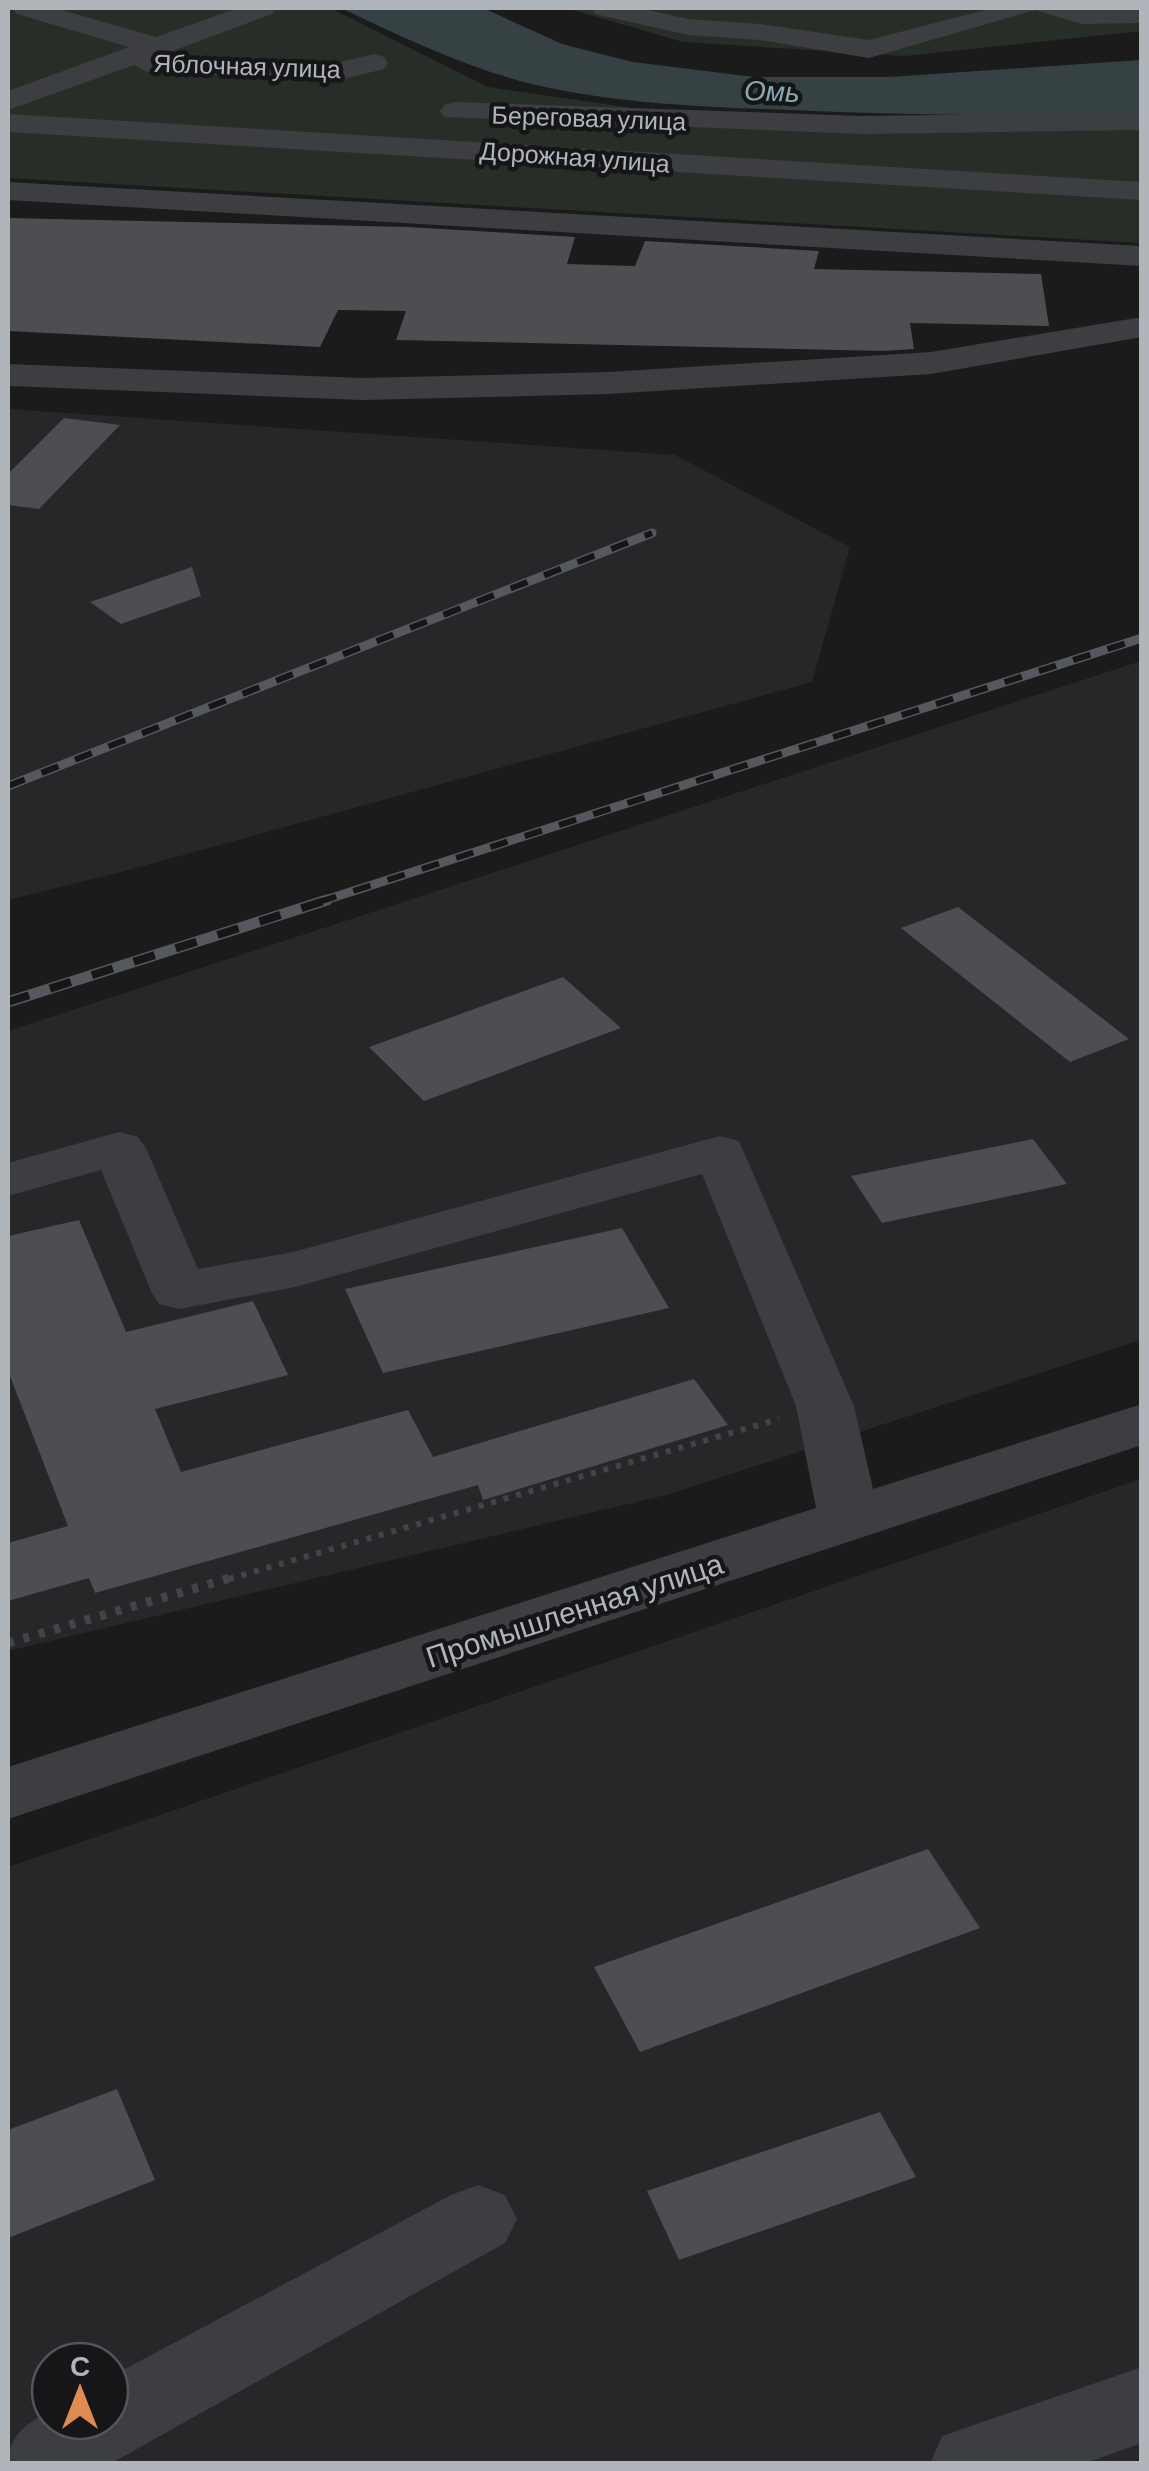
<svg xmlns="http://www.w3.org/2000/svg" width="1149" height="2471" viewBox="0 0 1149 2471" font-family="Barlow,sans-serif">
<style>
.built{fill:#272729;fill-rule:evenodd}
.green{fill:#272e27}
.water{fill:#364144}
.building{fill:#4d4e51}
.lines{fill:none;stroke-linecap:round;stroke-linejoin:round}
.path-far1{stroke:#424548;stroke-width:6;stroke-dasharray:5 8;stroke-linecap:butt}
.path{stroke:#424548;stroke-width:9;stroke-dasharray:6 10;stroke-linecap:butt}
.minor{fill:#3c3e41;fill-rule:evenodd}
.rail-far1-casing{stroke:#55585c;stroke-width:9}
.rail-casing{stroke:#55585c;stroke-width:11}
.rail-far1{stroke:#161618;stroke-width:6;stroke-dasharray:18;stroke-linecap:butt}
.rail{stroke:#161618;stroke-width:8;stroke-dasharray:22;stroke-linecap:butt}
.labels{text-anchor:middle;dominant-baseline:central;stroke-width:9;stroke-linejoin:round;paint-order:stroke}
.far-street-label{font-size:25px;fill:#afb5bb;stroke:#161618}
.far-water-label{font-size:28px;font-style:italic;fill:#8aa8b1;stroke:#161618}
.street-label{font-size:30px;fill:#afb5bb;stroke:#161618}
</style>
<rect width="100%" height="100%" fill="#1b1b1c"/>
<g class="built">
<path d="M8,409L675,455L850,547L812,682L121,872L8,900Z"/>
<path d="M1141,661V1340L670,1494L8,1651V1031Z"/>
<path d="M1141,1479V2463H8V1867ZM50,2361H110V2421H50Z"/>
</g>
<g class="green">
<path d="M8,8H330L488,87L688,116L1141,125V243L8,178Z"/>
<path d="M566,8H1141L1142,31L905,56L683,42Z"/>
</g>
<path class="water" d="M341,8H483L562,44L633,62L754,77H889L1141,60V113C1024,117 908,115 790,110C705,107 616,104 532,84C466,68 402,37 341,8Z"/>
<g class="building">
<path d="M8,218L408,227L575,237L567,264L635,266L645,241L819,251L814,269L1041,274L1049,326L910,323L914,349L883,351L396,340L406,311L338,310L320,347L8,331Z"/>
<path d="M64,418L120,425L39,509L8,505V474Z"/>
<path d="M192,567L201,596L121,624L90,602Z"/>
<path d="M958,907L1129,1039L1070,1062L901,928Z"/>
<path d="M563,977L621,1028L424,1101L369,1047Z"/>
<path d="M1033,1139L1067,1184L882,1223L851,1176Z"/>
<path d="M79,1220L126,1332L253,1301L288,1375L155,1409L181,1472L408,1410L433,1457L694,1379L728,1425L483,1500L478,1485L95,1593L89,1578L8,1601V1543L68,1526L8,1371V1236Z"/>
<path d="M622,1228L669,1308L383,1373L345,1289Z"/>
<path d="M928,1849L980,1928L640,2052L594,1967Z"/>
<path d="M117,2089L155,2180L8,2238V2130Z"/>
<path d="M880,2112L916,2177L679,2260L647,2191Z"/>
</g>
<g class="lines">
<path class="path-far1" d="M229,1579L779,1419"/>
<path class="path" d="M8,1643L237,1576"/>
<g class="minor">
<path d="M13,8H55L156,37L238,8H275L272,14L162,55L336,63L374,54L384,57L388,63L384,69L336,81L147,72L134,65L8,110V91L129,47L17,14Z"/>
<path d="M591,8H639L688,19L760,24L869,40L993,8H1142V23L1082,24L1035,10L869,58L760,40L688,35L595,14Z"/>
<path d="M455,102L863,116L1142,112V130L863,134L444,117L440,111L444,105Z"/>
<path d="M8,114L1142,182V200L8,132Z"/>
<path d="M8,182L1142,246V266L8,200Z"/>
<path d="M1142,317V337L931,374L608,394L362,400L8,386V364L362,378L608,372L931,352Z"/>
<path d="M119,1132L138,1137L146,1148L198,1269L293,1252L720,1136L739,1141L854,1406L873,1489L1142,1404V1445L8,1819V1767L816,1508L796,1406L702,1174L295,1287L179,1309L159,1304L151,1291L101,1170L8,1196V1163Z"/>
<path d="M478,2185L505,2195L517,2219L505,2243L110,2464H8C8,2434 28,2424 50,2410V2421H110V2377L451,2195Z"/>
<path d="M1142,2367V2443L1083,2464H930L942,2436Z"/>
</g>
<defs>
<g id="rail-far1">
<path d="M8,786L652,533"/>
<path d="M319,902L1142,638"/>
</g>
<path id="rail" d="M8,1002L327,900"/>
</defs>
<use href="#rail-far1" class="rail-far1-casing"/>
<use href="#rail" class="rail-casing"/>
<use href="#rail-far1" class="rail-far1"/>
<use href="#rail" class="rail"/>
</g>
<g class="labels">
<g class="far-street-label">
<text transform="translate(247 65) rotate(2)">Яблочная улица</text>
<text transform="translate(589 117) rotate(2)">Береговая улица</text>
<text transform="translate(575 156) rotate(4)">Дорожная улица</text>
</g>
<g class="far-water-label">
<text transform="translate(772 90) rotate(2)">Омь</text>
</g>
<g class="street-label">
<text transform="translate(574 1609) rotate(-18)">Промышленная улица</text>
</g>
</g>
<rect width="1149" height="2471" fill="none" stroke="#afb5bb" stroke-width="20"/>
<g transform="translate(80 2391)"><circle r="48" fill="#161618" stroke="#535659" stroke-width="2.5"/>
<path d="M0-8L18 38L0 25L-18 38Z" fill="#e08c50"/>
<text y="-15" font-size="28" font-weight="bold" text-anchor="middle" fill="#afb5bb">С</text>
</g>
</svg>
